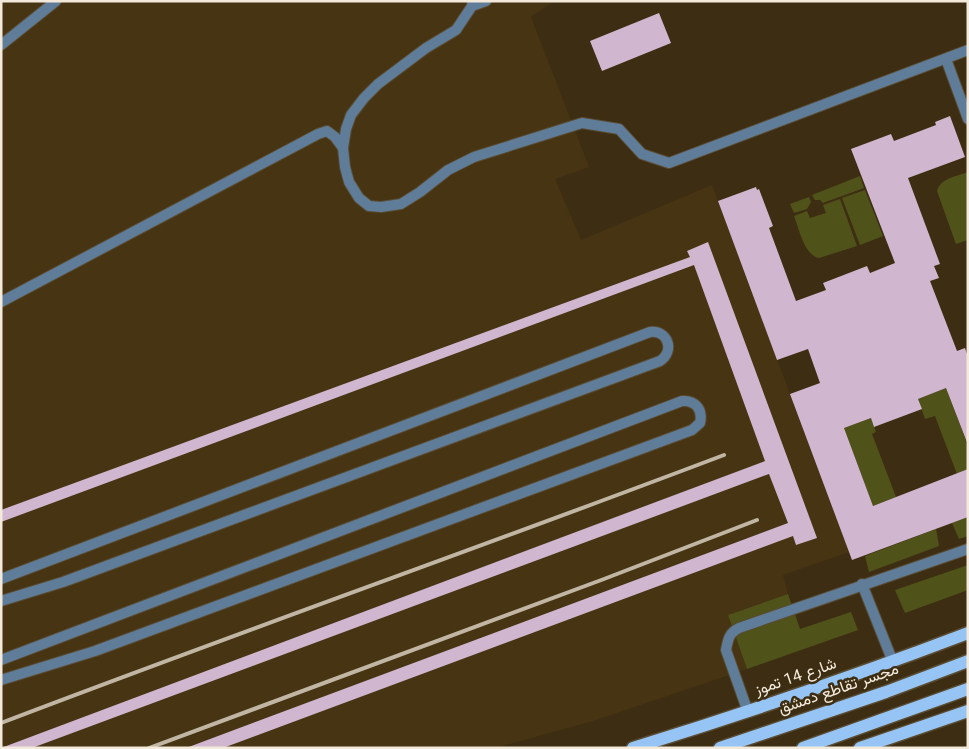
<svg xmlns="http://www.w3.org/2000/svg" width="969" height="749" viewBox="0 0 969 749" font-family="Georgia,Vazirmatn,serif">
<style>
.built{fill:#473412}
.green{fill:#505319}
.building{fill:#d1b6cf}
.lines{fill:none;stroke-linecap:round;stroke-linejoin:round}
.lane-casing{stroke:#5a4c33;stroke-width:12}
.primary-casing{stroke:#5a4c33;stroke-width:15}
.lane{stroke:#5f7c99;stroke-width:10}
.primary{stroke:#96c5f5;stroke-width:12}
.rail{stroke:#c0b6a3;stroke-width:4}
.labels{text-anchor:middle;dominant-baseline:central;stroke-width:5;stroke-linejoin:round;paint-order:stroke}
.street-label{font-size:16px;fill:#f3eadb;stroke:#3d2e13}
</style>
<rect width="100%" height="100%" fill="#3d2e13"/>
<path class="built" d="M1,1H554L531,17L589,167L555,179L581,240L712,185L849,552L783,575L788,594L728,615L747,669L593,721L495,748H1Z"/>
<g class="green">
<path d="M968,172V240L956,244L937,191C941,178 955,177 968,172Z"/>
<path d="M860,176L864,188L823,203L820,200H815L812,195Z"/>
<path d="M865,190L883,236L860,245L842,198Z"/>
<path d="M809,197L811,202L807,209L794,213L790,204Z"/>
<path d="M840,199L857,246L819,258C804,255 799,228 794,216L807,211L810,218L826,213L823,205Z"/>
<path d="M946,388L968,446V469L957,474L935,416L925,419L918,399Z"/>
<path d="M871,418L876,432L872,434L896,497L873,506L844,428Z"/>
<path d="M968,517V536L959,539L952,523Z"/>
<path d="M936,529L939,546L869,572L865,556Z"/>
<path d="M968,565V590L905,613L895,590Z"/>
<path d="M788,594L800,629L851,612L858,630L747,669L728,615Z"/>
</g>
<g class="building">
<path d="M659,13L671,43L602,71L590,41Z"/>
<path d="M950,116L965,157L908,178L940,264L934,266L939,278L930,281L957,351L965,348L968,357V445L946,388L918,399L922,409L874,427L871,418L844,428L873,506L968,469V517L852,560L790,394L820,383L808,349L777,360L718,201L756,187L757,190L759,189L773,226L769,228L796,301L826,290L823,283L867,266L870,273L895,263L851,149L891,134L894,141L936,125L935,122Z"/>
<path d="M708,242L817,538L796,545L793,536L223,748H186L788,523L769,474L32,748H1L765,461L694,265L1,522V510L690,257L687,251Z"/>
</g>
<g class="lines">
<defs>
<g id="lane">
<path d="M473,1L472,6L456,30L426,48L378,84L364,98L351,115L346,129L343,148L345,167L349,182L359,198L369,206L381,207L401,204L420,192L448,170L474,157L582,123L619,129L642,154L669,163L968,50"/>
<path d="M472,6L486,1"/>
<path d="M1,45L56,1"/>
<path d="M946,59L968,119"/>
<path d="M1,302L318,134L327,131L335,137L343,148"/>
<path d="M1,579L650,332C668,330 675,351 660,361L63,582L1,601"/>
<path d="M862,584L893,662"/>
<path d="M1,660L682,401C696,400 703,410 700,423L692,430L95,651L1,680"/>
<path d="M748,712L726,650C728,639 729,633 739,628L968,549"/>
</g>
<g id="primary">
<path d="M633,748C746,713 858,675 968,633"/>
<path d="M720,748L886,692L968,661"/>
<path d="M803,748L968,689"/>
<path d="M860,748L968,711"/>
</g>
</defs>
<use href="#lane" class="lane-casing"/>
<use href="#primary" class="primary-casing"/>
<use href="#lane" class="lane"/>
<use href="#primary" class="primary"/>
<g class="rail">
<path d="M1,723C242,631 484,546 724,455"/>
<path d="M149,748L604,579L757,520"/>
</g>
</g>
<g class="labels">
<g class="street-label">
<text transform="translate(796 678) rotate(-19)">شارع 14 تموز</text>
<text transform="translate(839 690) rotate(-19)">مجسر تقاطع دمشق</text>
</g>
</g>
<rect width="969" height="749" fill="none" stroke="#f3eadb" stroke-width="5"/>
</svg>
